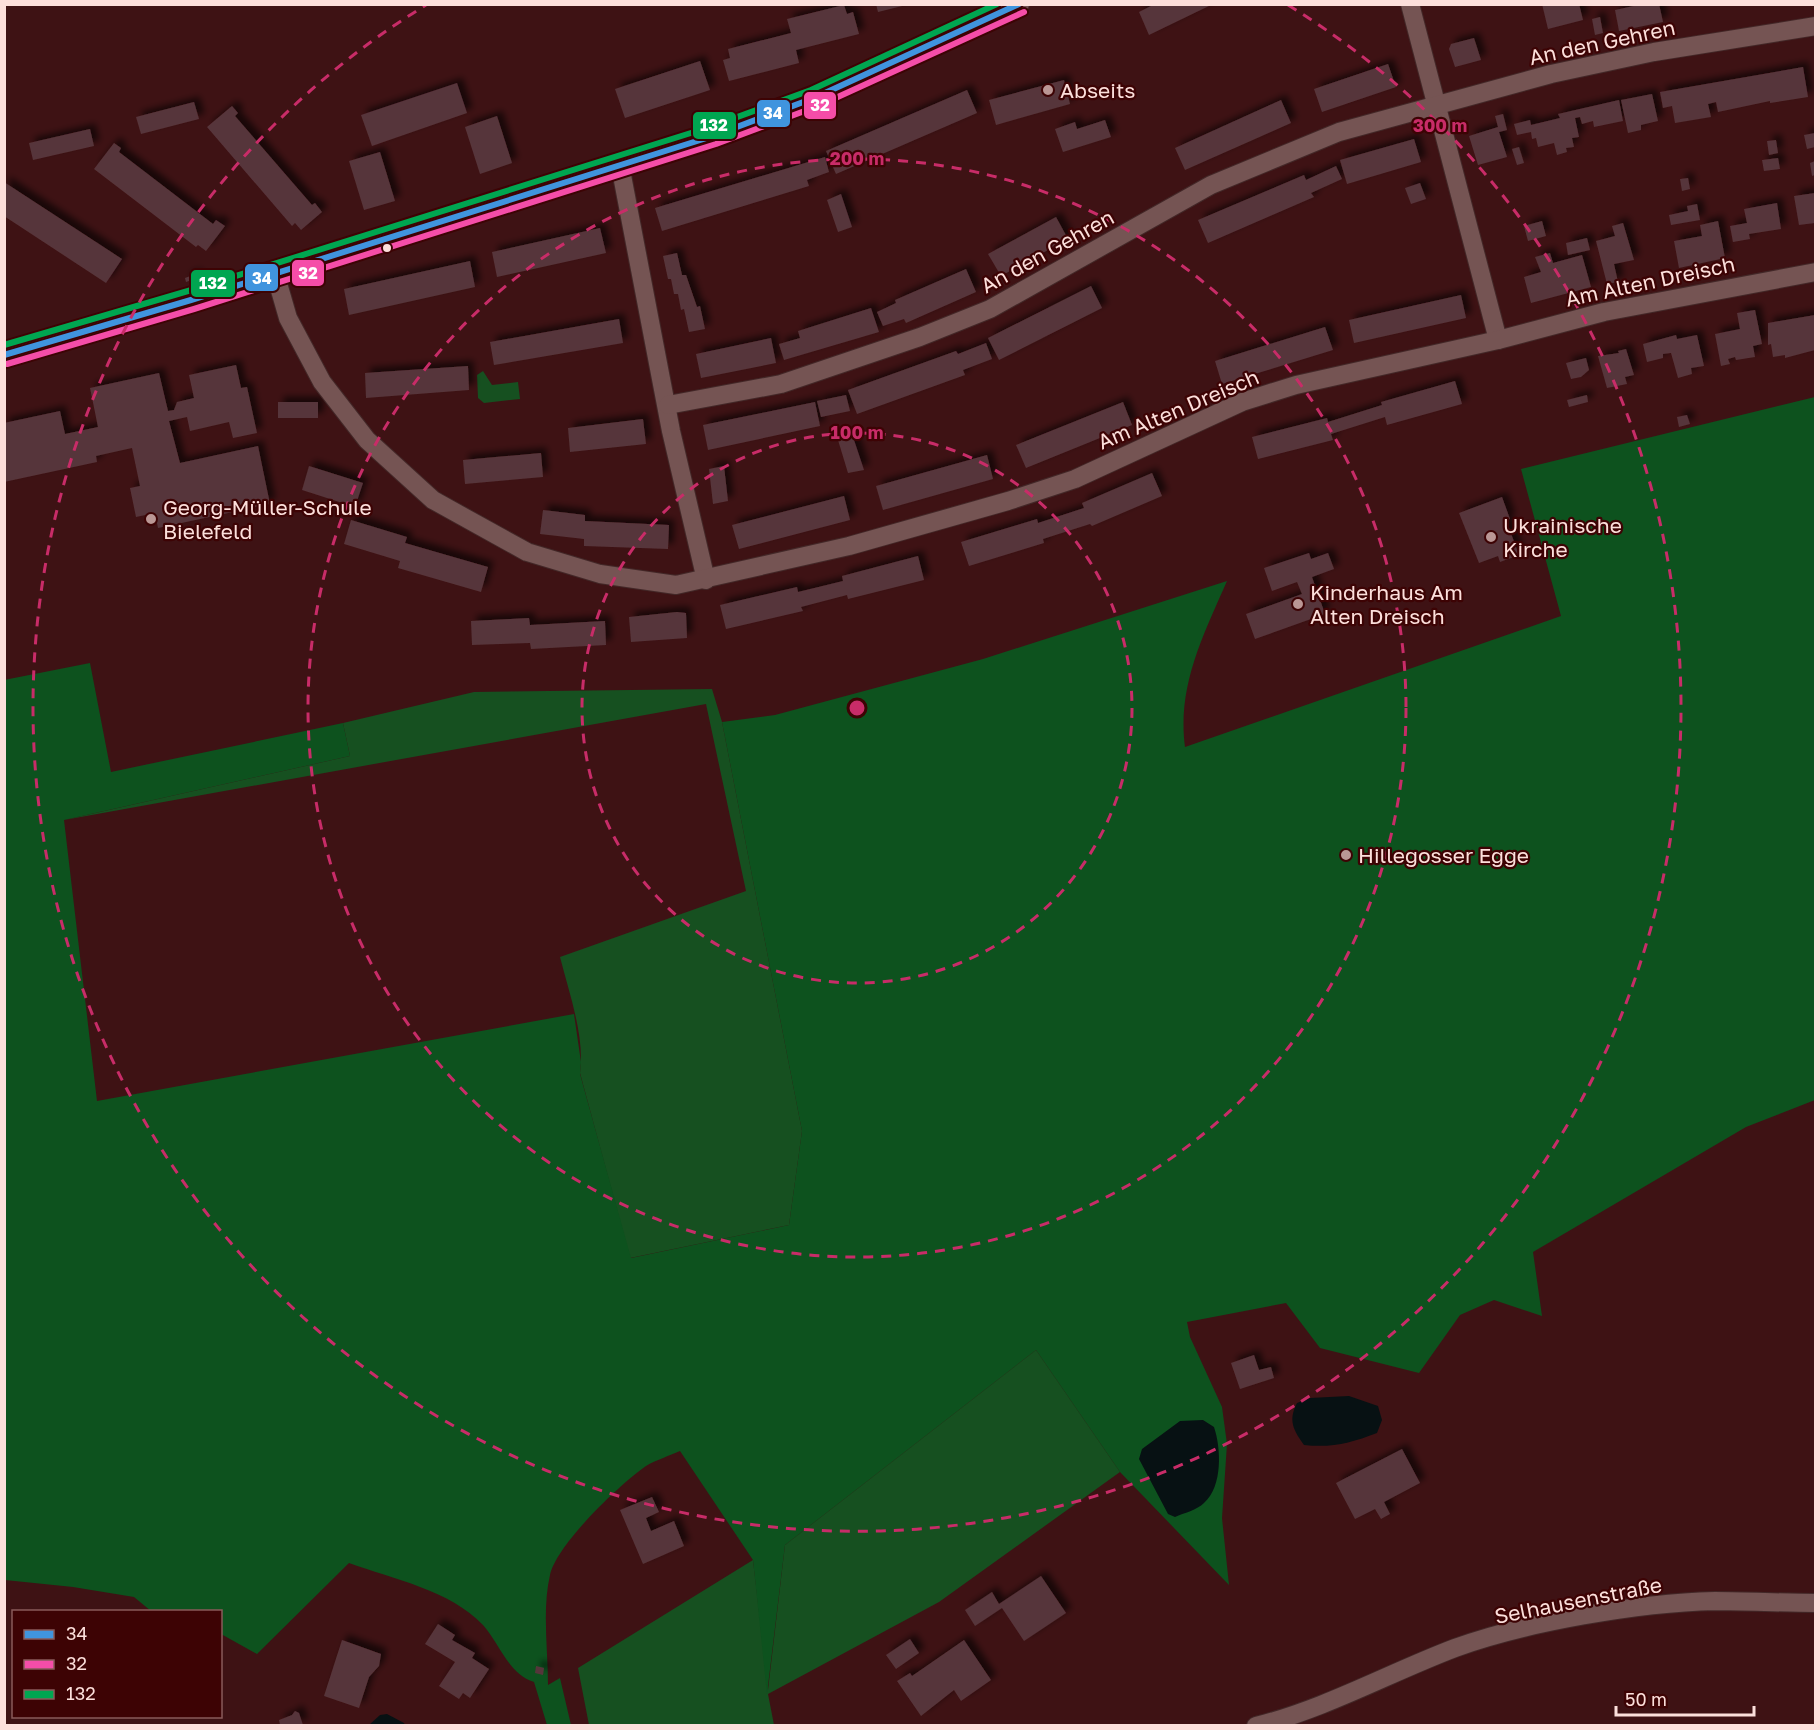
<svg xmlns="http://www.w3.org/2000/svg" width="1820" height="1730" viewBox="0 0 1820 1730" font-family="'Golos Text',sans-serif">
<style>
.green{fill:#165020}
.forest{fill:#0d521e}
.water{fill:#071113}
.building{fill:#57353a;filter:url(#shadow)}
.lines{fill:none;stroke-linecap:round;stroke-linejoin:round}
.minor-casing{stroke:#432828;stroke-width:20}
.minor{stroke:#755453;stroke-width:18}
.bus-1-casing{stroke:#3d0304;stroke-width:10}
.bus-2-casing{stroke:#3d0304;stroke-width:10}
.bus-3-casing{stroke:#3d0304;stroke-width:10}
.bus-1{stroke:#4094de;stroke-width:6}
.bus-2{stroke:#f54da8;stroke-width:6}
.bus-3{stroke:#00a651;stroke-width:6}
.ring{fill:none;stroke:#c82c68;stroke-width:3;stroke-dasharray:10 8}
.poi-dot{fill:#ba9795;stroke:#3d0304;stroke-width:2}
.bus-dot{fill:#fcdfdb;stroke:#3d0304;stroke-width:2}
.labels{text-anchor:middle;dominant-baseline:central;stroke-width:4.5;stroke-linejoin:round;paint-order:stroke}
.street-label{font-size:21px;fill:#fcdfdb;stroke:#3d0304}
.poi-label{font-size:21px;fill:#fcdfdb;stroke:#3d0304;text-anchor:start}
.centre{fill:#c82c68;stroke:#3d0304;stroke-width:3}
.ring-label{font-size:18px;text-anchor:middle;font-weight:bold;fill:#c82c68;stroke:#3d0304;stroke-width:4.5;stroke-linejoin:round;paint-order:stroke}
.line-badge{stroke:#3d0304;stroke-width:2}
.badge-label{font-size:16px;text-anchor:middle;font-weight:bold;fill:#fff}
</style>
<defs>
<filter id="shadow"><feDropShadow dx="5.5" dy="-5.5" stdDeviation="3" flood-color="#0009"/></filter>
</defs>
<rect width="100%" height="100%" fill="#3e1214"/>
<g class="green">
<path d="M483,371L492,385L518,382L520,399L484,403L478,398L477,375Z"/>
<path d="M712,689L722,722L802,1131L789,1225L630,1258L580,1073C585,1036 569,993 560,957L746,891L706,704L64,820L350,756L343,723L474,692Z"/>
<path d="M1036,1350L1120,1472L939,1602L768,1694L774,1725H589L578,1668L753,1560L768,1690L785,1545Z"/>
</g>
<path class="forest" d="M1815,397V1100L1746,1127L1533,1252L1542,1316L1494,1300L1460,1315L1419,1373L1320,1348L1286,1303L1187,1322L1190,1337L1222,1407L1227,1444L1222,1518L1229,1585L1120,1472L1036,1350L785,1545L767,1694L753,1560L680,1451C669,1456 656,1460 646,1466C619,1485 557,1544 550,1575C542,1609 548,1650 548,1685L560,1678L571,1725H547L534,1682C509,1675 500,1644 483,1625C450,1590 393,1579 349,1563L257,1654L221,1634L220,1612L151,1611L134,1597L73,1587L5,1580L4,680L90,663L111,772L343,723L350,756L64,820L97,1101L574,1014L581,1062L580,1074L631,1258L789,1225L802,1131L722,722L775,715L983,659L1227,581C1203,636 1177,686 1185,747L1561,616L1521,469Z"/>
<g class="water">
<path d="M1349,1396L1378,1406L1382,1420L1377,1433C1351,1443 1332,1448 1304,1445C1293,1430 1288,1420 1297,1403L1310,1398Z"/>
<path d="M1203,1420L1214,1427C1221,1448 1223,1486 1204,1503C1197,1510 1184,1513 1175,1517L1168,1514L1139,1459L1142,1449L1180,1421Z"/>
<path d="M387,1714L404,1723L405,1725H369L380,1715Z"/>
</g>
<g class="building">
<path d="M876,4H906V5L878,12Z"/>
<path d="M1155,4H1213L1149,35L1139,12Z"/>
<path d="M1542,4H1579L1583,20L1548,29Z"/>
<path d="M1643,4H1659L1663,22L1619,31L1615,10Z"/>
<path d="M844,5L847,14L853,12L859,34L796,50L799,63L729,81L723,60L730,58L728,49L791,33L787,19Z"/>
<path d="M1600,17L1603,33L1595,35L1592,19Z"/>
<path d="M1474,38L1481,60L1455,67L1449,49L1451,44Z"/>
<path d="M700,61L710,90L625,118L615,89Z"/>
<path d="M1388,64L1396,87L1322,112L1314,89Z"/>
<path d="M1803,67L1808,97L1770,103V101L1718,112L1716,102L1708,104L1711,117L1675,123L1672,106L1663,108L1660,92Z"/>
<path d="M1064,80L1070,104L996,125L989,100Z"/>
<path d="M457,83L467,113L372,146L361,115Z"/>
<path d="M967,90L977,113L836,174L826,151Z"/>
<path d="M1652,94L1658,121L1641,125V130L1628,133L1621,100Z"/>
<path d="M1281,100L1291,123L1185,170L1175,148Z"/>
<path d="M1619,100L1623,121L1594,127L1593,121L1582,124L1580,117L1575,118L1579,137L1572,138L1574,147L1566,148L1567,152L1557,155L1554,143L1538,147L1536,138L1532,139L1531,132L1517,135L1514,124L1530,120L1531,125L1560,118L1558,114Z"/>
<path d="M194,102L199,119L141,134L136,117Z"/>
<path d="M232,106L238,113L235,116L312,205L315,203L322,212L301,230L295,223L292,226L207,127Z"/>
<path d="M1503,114L1507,130L1499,132L1507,157L1478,165L1469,136L1498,127L1495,116Z"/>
<path d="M497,116L512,163L480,174L465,127Z"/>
<path d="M1105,120L1111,137L1063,152L1055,129L1075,122L1077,129Z"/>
<path d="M90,129L94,146L33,160L29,143Z"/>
<path d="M1815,133V147L1807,149L1804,135Z"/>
<path d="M1414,139L1421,162L1347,184L1340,160Z"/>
<path d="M1776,140L1778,153L1769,155L1767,141Z"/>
<path d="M114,143L121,148L119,152L213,224L216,220L225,226L206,251L198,245L196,247L94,169Z"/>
<path d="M1519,147L1524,163L1517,165L1512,149Z"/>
<path d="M380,152L395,201L364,210L349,161Z"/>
<path d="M825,157L829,172L807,180L809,186L662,231L655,208Z"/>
<path d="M1778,158L1780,169L1764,171L1762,160Z"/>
<path d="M1815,161V175L1812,176L1810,163Z"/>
<path d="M1336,166L1342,179L1311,193L1314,197L1208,243L1198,220L1304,175L1306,180Z"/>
<path d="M1688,178L1690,189L1682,191L1680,179Z"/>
<path d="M4,182L122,259L106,283L4,216Z"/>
<path d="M1420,183L1426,199L1411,204L1405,188Z"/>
<path d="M1815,193V223L1799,225L1794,196Z"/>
<path d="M841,194L852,227L838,232L827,200Z"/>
<path d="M1777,203L1781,229L1749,234L1750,239L1733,242L1730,226L1747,223L1744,209Z"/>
<path d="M1697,204L1700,220L1671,225L1669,215L1688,211L1687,206Z"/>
<path d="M1056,217L1068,239L1001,276L988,254Z"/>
<path d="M1542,221L1546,236L1528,241L1524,226Z"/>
<path d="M1718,221L1725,258L1679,268L1674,241L1702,236L1700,225Z"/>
<path d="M1623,223L1634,260L1614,264L1618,282L1607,284L1596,241L1615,236L1612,226Z"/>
<path d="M600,228L606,253L497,277L492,252Z"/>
<path d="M1587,238L1590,250L1568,255L1566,243Z"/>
<path d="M677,253L682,275H686L697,307L700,306L705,329L689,332L684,309L681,310L678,294H674L671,279H668L663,256Z"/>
<path d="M1550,253L1553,263L1582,255L1591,287L1531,303L1524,277L1541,272L1535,257Z"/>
<path d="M470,261L475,287L349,315L344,289Z"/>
<path d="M966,269L976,292L906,323L904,319L883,326L877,312L896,303L895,300Z"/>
<path d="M196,274L198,278L186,282L185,278Z"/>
<path d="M1091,286L1102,308L999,360L988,338Z"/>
<path d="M1461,295L1466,318L1354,343L1349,320Z"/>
<path d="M871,308L879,332L784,360L779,344L800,338L798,331Z"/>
<path d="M1755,310L1762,344L1753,346L1755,357L1736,360L1735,357L1728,359L1730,364L1721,366L1715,334L1740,329L1737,313Z"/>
<path d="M1815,315V350L1785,358V355L1773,357L1771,344L1768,345V323Z"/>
<path d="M619,319L623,343L494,365L490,342Z"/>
<path d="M1325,327L1333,350L1222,384L1215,361Z"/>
<path d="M1676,335L1677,339L1697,335L1704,366L1691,368L1692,374L1678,378L1671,353L1663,354V358L1647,362L1643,344Z"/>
<path d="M771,338L776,363L701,378L696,354Z"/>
<path d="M986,343L992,359L963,370L965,375L857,414L848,390L956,351L958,354Z"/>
<path d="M1626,349L1634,375L1625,377L1627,384L1607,388L1598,356L1619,353L1618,351Z"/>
<path d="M1586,358L1589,370L1581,377L1571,379L1566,363Z"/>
<path d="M236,365L241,388L247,387L257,433L233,438L229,422L190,431L187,417L169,421L180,463L258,446L270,504L158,528L155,513L136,517L130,488L140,486L132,448L96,456L97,462L4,482V423L60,411L65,434L98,427L90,388L159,373L168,411L174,410L177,402L194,398L189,375Z"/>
<path d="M468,366L469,390L366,398L365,373Z"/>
<path d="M1455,381L1462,404L1387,425L1385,417L1331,434L1333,440L1258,459L1252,437L1327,418L1328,422L1382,405L1381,402Z"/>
<path d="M846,395L850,411L821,417L817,401Z"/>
<path d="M1587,395L1588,402L1569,407L1567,400Z"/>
<rect x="278" y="402" width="40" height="16"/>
<path d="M815,402L820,426L708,450L703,425Z"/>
<path d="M1123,402L1132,425L1026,468L1016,445Z"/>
<path d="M1687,415L1690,424L1679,427L1677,417Z"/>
<path d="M643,419L646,444L570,452L568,428Z"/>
<path d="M853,437L864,470L848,473L838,440Z"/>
<path d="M541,453L543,477L465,484L463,460Z"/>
<path d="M987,455L993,479L883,510L876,486Z"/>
<path d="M309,466L363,483L355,507L302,490Z"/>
<path d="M724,466L728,501L713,504L709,469Z"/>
<path d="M1152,473L1162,496L1092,526L1090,524L1043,539L1044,543L969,566L961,542L1037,519L1038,523L1084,508L1082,503Z"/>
<path d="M844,496L850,520L739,549L732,525Z"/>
<path d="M1502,497L1510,519L1506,520L1519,555L1500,562L1498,556L1479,563L1459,513Z"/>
<path d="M543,510L585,515V521L669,525L668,549L584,546V539L540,534Z"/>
<path d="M351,520L407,537L405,543L488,567L481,592L398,568L400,561L344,544Z"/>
<path d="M1309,553L1311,559L1328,553L1334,569L1312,577L1325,614L1255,639L1246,614L1302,594L1297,582L1272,591L1264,568Z"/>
<path d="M918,556L924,580L848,599L847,595L801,607L803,611L726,629L720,605L797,587L798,592L843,581L842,576Z"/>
<path d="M677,612L686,613L687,638L631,642L629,617Z"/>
<path d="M529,618L530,625L605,621L606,645L531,649L530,643L472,645L471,621Z"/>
<path d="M1254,1355L1259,1370L1271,1367L1274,1378L1240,1389L1231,1363Z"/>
<path d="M1402,1449L1420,1483L1384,1502L1390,1514L1381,1519L1375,1509L1355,1519L1336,1483Z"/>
<path d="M652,1497L659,1512L646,1518L651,1531L674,1521L684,1546L643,1564L620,1510Z"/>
<path d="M1041,1576L1066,1613L1024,1641L1002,1608L975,1626L965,1610L992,1592L999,1604Z"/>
<path d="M438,1624L455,1635L452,1640L475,1653L472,1658L489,1669L470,1698L463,1693L459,1699L439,1686L455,1662L425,1644Z"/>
<path d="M910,1639L919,1653L896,1669L886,1655Z"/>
<path d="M342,1640L381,1654L379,1666L369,1677L359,1708L324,1696Z"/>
<path d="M964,1640L991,1680L961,1701L954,1690L921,1716L897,1681L910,1673L912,1676Z"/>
<path d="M536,1666L544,1668L543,1675L535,1673Z"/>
<path d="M295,1711L299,1713L303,1725H280L279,1720L292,1715Z"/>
</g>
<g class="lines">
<defs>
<g id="minor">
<path d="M1410,4L1498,340"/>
<path d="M620,165L671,431L706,580"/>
<path d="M275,273L288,318L322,382L367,440L433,500L527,552L600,574L676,585L849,546L1008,501L1075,479L1242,402L1296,385L1498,340L1604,312L1816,272"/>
<path d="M4,355L191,300L713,136L814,98L1020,4"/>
<path d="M668,405L781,384L920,337L990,309L1211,185L1339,132L1551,74L1654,52L1816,26"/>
<path d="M1256,1726C1325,1709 1389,1673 1455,1648C1527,1622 1638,1603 1715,1601C1748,1601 1782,1603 1816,1603"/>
</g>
</defs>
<use href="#minor" class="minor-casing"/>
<use href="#minor" class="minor"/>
<defs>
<path id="bus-1" d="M4,355L191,300L713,136L814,98L1019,4"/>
<path id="bus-2" d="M7,364L194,309L716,144L818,106L1024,12"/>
<path id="bus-3" d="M4,345L188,291L710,127L811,90L997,4"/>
</defs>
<use href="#bus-1" class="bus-1-casing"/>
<use href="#bus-2" class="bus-2-casing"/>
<use href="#bus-3" class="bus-3-casing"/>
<use href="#bus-1" class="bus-1"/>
<use href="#bus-2" class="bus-2"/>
<use href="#bus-3" class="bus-3"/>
</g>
<g class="ring">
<circle cx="857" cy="708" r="275"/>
<circle cx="857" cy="708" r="549"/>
<path d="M1288 5A824 824 0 1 1 426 5"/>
</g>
<g class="poi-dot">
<circle cx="1048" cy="90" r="6"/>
<circle cx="151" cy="519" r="6"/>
<circle cx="1491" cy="537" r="6"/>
<circle cx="1298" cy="604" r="6"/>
<circle cx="1346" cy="855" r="6"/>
</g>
<circle class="bus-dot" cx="387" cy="248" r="5"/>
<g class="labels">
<g class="street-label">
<text transform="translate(1602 42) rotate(-12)">An den Gehren</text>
<text transform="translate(1047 251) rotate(-29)">An den Gehren</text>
<text transform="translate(1650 281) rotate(-12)">Am Alten Dreisch</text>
<text transform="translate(1178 409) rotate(-23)">Am Alten Dreisch</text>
<text transform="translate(1578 1600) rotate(-11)">Selhausenstraße</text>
</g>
<g class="poi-label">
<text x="1060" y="90">Abseits</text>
<text x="163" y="507">Georg-Müller-Schule<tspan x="163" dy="24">Bielefeld</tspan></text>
<text x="1503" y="525">Ukrainische<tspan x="1503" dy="24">Kirche</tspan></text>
<text x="1310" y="592">Kinderhaus Am<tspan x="1310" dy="24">Alten Dreisch</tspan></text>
<text x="1358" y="855">Hillegosser Egge</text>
</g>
</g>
<circle cx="857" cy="708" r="9" class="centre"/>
<g class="ring-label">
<text x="1440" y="132">300 m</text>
<text x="857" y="165">200 m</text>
<text x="857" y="439">100 m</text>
</g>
<g class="line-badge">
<rect x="803" y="91" width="34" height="29" rx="6" fill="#f54da8"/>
<rect x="756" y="99" width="35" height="29" rx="6" fill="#4094de"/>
<rect x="692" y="111" width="45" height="29" rx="6" fill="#00a651"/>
<rect x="291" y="259" width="34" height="28" rx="6" fill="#f54da8"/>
<rect x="244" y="263" width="35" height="29" rx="6" fill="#4094de"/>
<rect x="190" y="269" width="46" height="29" rx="6" fill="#00a651"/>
</g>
<g class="badge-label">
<text x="820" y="111">32</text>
<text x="773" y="119">34</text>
<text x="714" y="131">132</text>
<text x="308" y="279">32</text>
<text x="262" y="284">34</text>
<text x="213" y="289">132</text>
</g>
<rect width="1820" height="1730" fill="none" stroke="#fcdfdb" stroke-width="12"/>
<rect x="12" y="1610" width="210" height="108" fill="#3d0304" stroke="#895b5a" stroke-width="1.5"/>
<rect x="24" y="1630" width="30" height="9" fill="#4094de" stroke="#895b5a" stroke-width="1.5"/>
<text x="66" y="1640" font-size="18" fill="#fcdfdb">34</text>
<rect x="24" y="1660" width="30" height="9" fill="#f54da8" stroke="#895b5a" stroke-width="1.5"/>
<text x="66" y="1670" font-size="18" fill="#fcdfdb">32</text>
<rect x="24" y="1690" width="30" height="9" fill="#00a651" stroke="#895b5a" stroke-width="1.5"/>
<text x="66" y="1700" font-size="18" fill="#fcdfdb">132</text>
<path d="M1616 1706v9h138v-9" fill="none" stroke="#fcdfdb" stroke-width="3"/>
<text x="1625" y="1706" font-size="18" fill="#fcdfdb" stroke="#3d0304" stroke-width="4.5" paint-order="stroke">50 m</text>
</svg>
